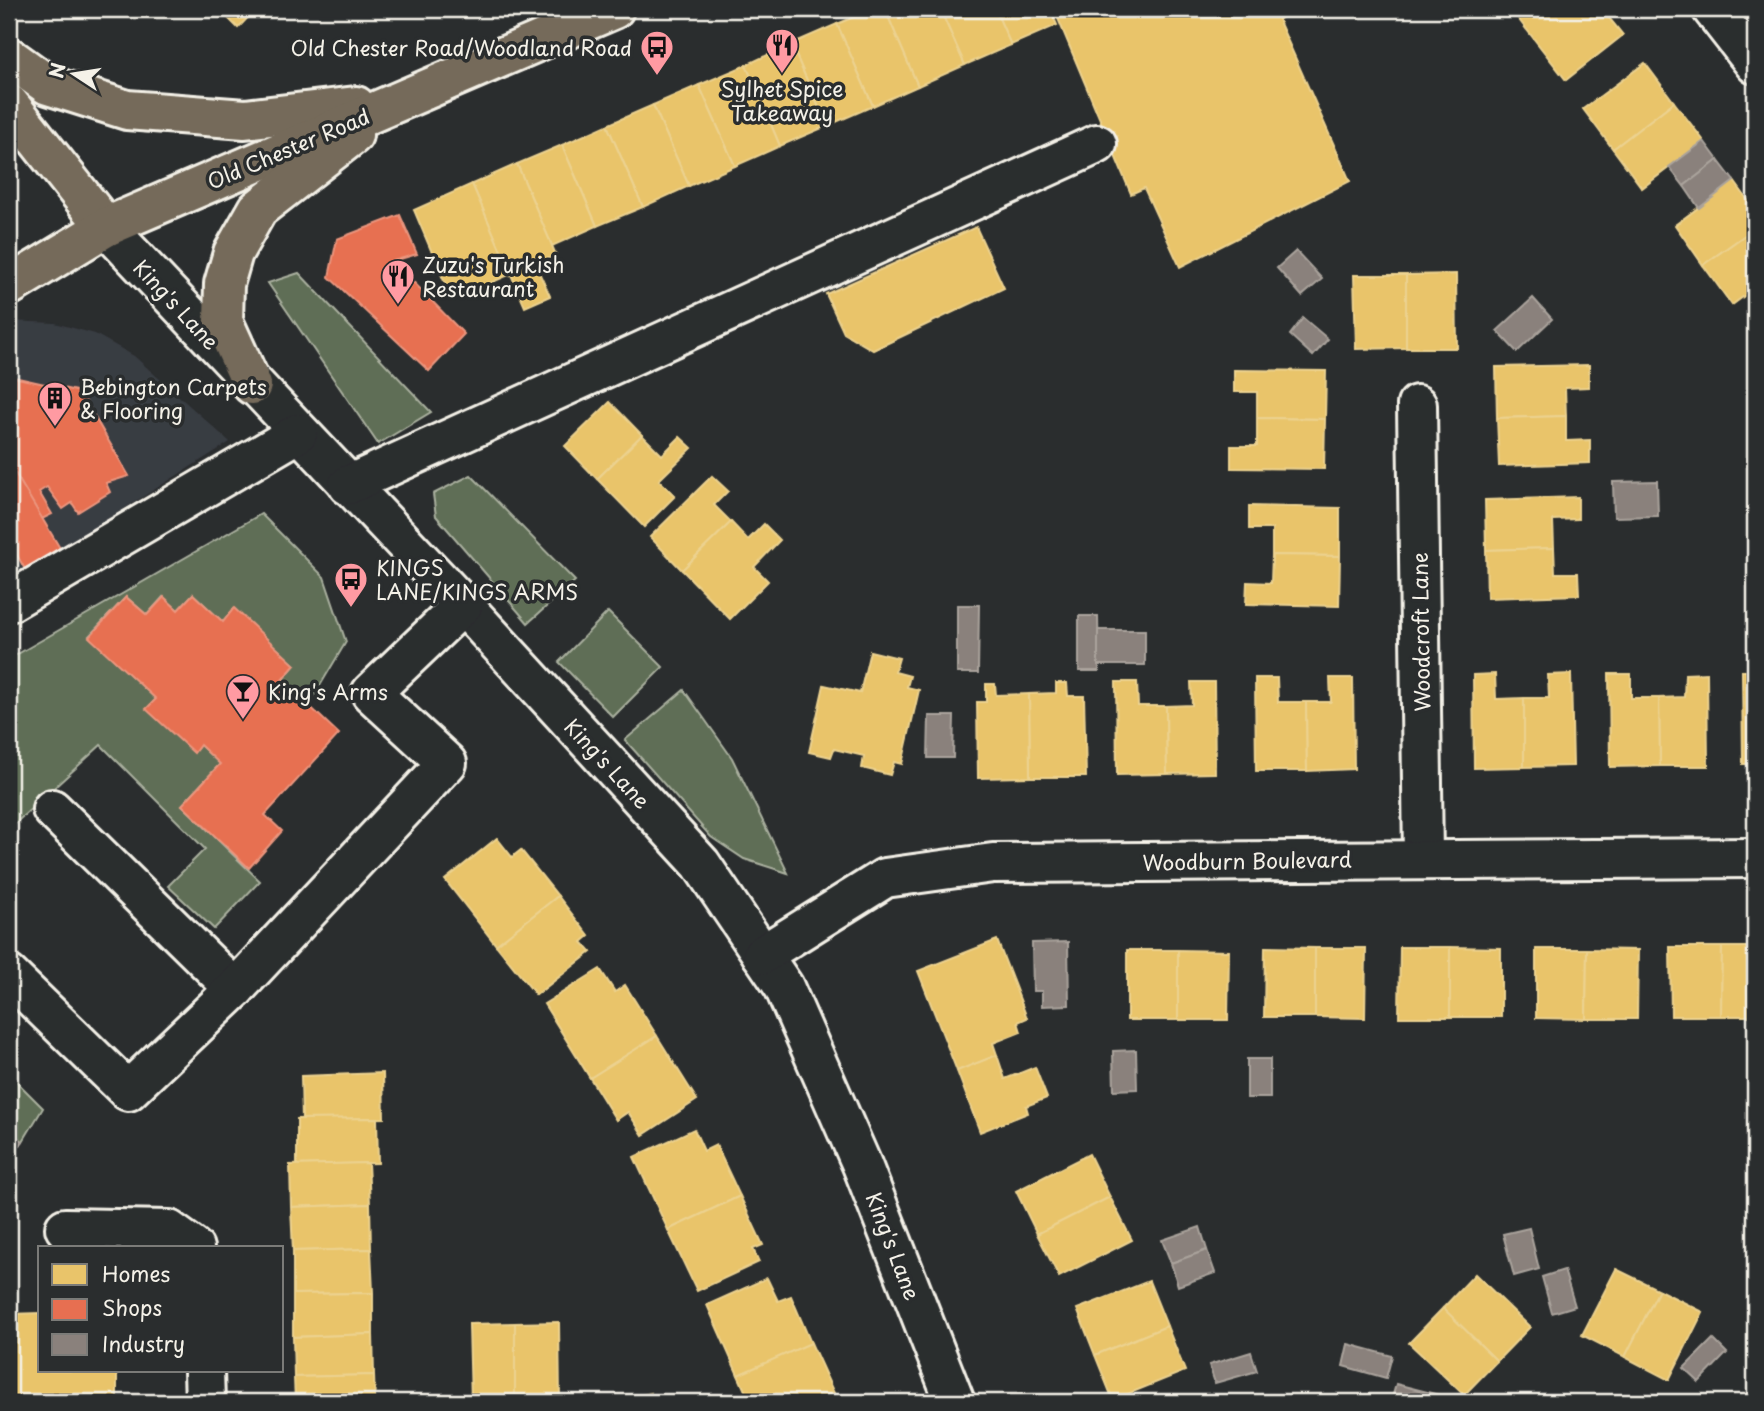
<svg xmlns="http://www.w3.org/2000/svg" width="1764" height="1411" viewBox="0 0 1764 1411" font-family="'Playpen Sans',sans-serif">
<style>
.built{fill:#393c43}
.green{fill:#5f6e56;stroke:#aab09f;stroke-width:2}
.homes{fill:#e9c46a;stroke:#ecd290;stroke-width:2}
.shops{fill:#e76f51;stroke:#eb967e;stroke-width:2}
.industry{fill:#8a817c;stroke:#aaa39c;stroke-width:2}
.lines{fill:none;stroke-linecap:round;stroke-linejoin:round}
.minor-casing{stroke:#f4f1e8;stroke-width:44}
.major-casing{stroke:#f4f1e8;stroke-width:44}
.minor{stroke:#2a2d2e;stroke-width:38}
.major{stroke:#746a5a;stroke-width:38}
.labels{text-anchor:middle;dominant-baseline:central;stroke-width:7;stroke-linejoin:round;paint-order:stroke}
.poi-label{font-size:21px;fill:#f4f1e8;stroke:#2a2d2e;text-anchor:start}
.street-label{font-size:21px;fill:#f4f1e8;stroke:#2a2d2e}
</style>
<rect width="100%" height="100%" fill="#2a2d2e"/>
<filter id="ink" filterUnits="userSpaceOnUse"><feTurbulence type="fractalNoise" baseFrequency=".0143" numOctaves="2"/><feDisplacementMap in="SourceGraphic" scale="14" xChannelSelector="R" yChannelSelector="G"/><feConvolveMatrix kernelMatrix="1 2 1 2 8 2 1 2 1" color-interpolation-filters="sRGB"/></filter>
<g filter="url(#ink)">
<path class="built" d="M9,321L55,323L95,334L134,356L230,442L9,581Z"/>
<g class="green">
<path d="M299,273L431,412L378,444L268,283Z"/>
<path d="M471,475L575,581L528,623L436,516L433,494Z"/>
<path d="M261,514L324,577L346,642L308,706L282,680L295,665L234,609L223,622L193,594L178,610L163,597L147,615L126,597L89,636L156,699L147,709L194,752L200,745L220,764L182,805L260,881L214,929L168,886L205,849L101,745L9,829V659Z"/>
<path d="M608,612L663,667L613,717L559,662Z"/>
<path d="M684,690L732,758L788,873L744,859L711,837L625,740Z"/>
<path d="M9,1074L43,1108L23,1141L9,1132Z"/>
</g>
<g class="homes">
<path d="M219,9H256L238,28Z"/>
<path d="M873,9H885L918,86L873,106L837,24Z"/>
<path d="M885,9H940L965,65L918,86Z"/>
<path d="M940,9H995L1011,45L965,65Z"/>
<path d="M995,9H1050L1057,25L1011,45Z"/>
<path d="M1054,9H1294L1293,13L1278,19L1350,181L1180,267L1144,188L1131,194Z"/>
<path d="M1525,9H1602L1623,35L1566,80L1516,16Z"/>
<path d="M837,24L873,106L827,126L791,44Z"/>
<path d="M791,44L827,126L780,146L746,65Z"/>
<path d="M1645,63L1674,102L1613,149L1583,109Z"/>
<path d="M746,65L780,146L735,166L699,85Z"/>
<path d="M699,85L735,166L689,186L653,105Z"/>
<path d="M1674,102L1704,141L1642,188L1613,149Z"/>
<path d="M653,105L689,186L643,207L607,125Z"/>
<path d="M607,125L643,207L597,226L562,145Z"/>
<path d="M562,145L597,226L552,246L517,164Z"/>
<path d="M517,164L556,255L535,264L550,296L525,307L472,184Z"/>
<path d="M1734,181L1755,210V228L1703,265L1675,225Z"/>
<path d="M472,184L511,274L452,300L414,210Z"/>
<path d="M976,227L1004,288L873,350L844,333L826,294Z"/>
<path d="M1755,228V288L1732,305L1703,265Z"/>
<path d="M1456,274L1457,348H1406V275Z"/>
<path d="M1354,275H1406V348L1356,349Z"/>
<path d="M1589,365V387L1565,388L1566,416L1497,418L1496,367Z"/>
<path d="M1234,370L1326,371L1325,419L1257,418V392H1234Z"/>
<path d="M610,402L642,435L597,479L565,446Z"/>
<path d="M1566,416V441L1590,440V463L1499,466L1497,418Z"/>
<path d="M1257,418L1325,419L1324,469L1231,468V446H1257Z"/>
<path d="M642,435L662,455L680,437L692,448L659,480L675,496L644,527L597,479Z"/>
<path d="M712,476L728,491L714,505L731,522L682,570L650,537Z"/>
<path d="M1578,497V519L1553,520L1554,548L1486,550L1485,500Z"/>
<path d="M1249,506L1340,508V556L1272,555V529H1249Z"/>
<path d="M731,522L748,540L764,524L780,540L754,567L768,581L730,619L682,570Z"/>
<path d="M1554,548L1555,573H1578L1579,595L1487,598L1486,550Z"/>
<path d="M1272,555L1340,556L1339,606L1246,604L1247,582L1271,583Z"/>
<path d="M870,651L899,658L895,672L910,676L907,687L919,690L902,764L894,762L890,775L862,768L864,756L834,749L831,757L809,752L824,685L860,693Z"/>
<path d="M1742,671H1755V764H1743Z"/>
<path d="M1707,673L1708,766H1660L1659,698L1684,697L1685,674Z"/>
<path d="M1495,674L1496,699L1524,698V767L1474,768L1473,675Z"/>
<path d="M1571,674L1573,766L1524,767V698H1549L1548,675Z"/>
<path d="M1609,674H1631V698H1659L1660,766L1610,767Z"/>
<path d="M1255,678H1277L1278,702H1306L1307,771H1256Z"/>
<path d="M1330,678H1353L1354,769L1307,771L1306,702H1331Z"/>
<path d="M1116,682H1137L1138,706H1166L1167,774L1117,775Z"/>
<path d="M1191,682H1214L1215,773L1167,774L1166,706L1192,705Z"/>
<path d="M1056,683H1067L1068,696H1084L1086,777H1030L1029,694L1056,693Z"/>
<path d="M986,684H995L996,695L1029,694L1030,777L978,778L977,702H986Z"/>
<path d="M497,838L512,857L521,850L558,896L496,945L445,880Z"/>
<path d="M558,896L589,936L582,942L591,952L536,995L496,945Z"/>
<path d="M997,940L1027,1018L1018,1022L1021,1032L993,1043L997,1055L957,1071L918,971Z"/>
<path d="M1265,947L1315,948V1017H1264Z"/>
<path d="M1400,947H1450V1017H1399Z"/>
<path d="M1450,947L1501,948V1017H1450Z"/>
<path d="M1670,947H1722L1721,1016H1671Z"/>
<path d="M1722,947H1755V1016H1721Z"/>
<path d="M1315,948H1366L1365,1018L1315,1017Z"/>
<path d="M1536,949H1587L1586,1019L1536,1018Z"/>
<path d="M1587,949L1638,950L1637,1019H1586Z"/>
<rect x="1127" y="950" width="51" height="70"/>
<path d="M1178,950L1229,951L1228,1020H1178Z"/>
<path d="M600,969L615,992L625,985L657,1036L590,1078L544,1004Z"/>
<path d="M657,1036L697,1100L643,1135L628,1112L616,1120L590,1078Z"/>
<path d="M997,1055L1005,1079L1035,1067L1047,1098L1026,1106L1028,1113L980,1132L957,1071Z"/>
<path d="M383,1073L384,1118L302,1120L301,1076Z"/>
<path d="M377,1118L378,1163L297,1165V1119Z"/>
<path d="M694,1129L704,1151L716,1145L740,1196L668,1230L634,1157Z"/>
<path d="M1089,1154L1110,1197L1037,1234L1016,1191Z"/>
<path d="M368,1163L370,1204L291,1207L290,1165Z"/>
<path d="M740,1196L763,1245L753,1249L759,1262L697,1291L668,1230Z"/>
<path d="M1110,1197L1132,1240L1059,1277L1037,1234Z"/>
<path d="M370,1204L371,1249L293,1251L291,1207Z"/>
<path d="M371,1249L373,1293L293,1294V1251Z"/>
<path d="M1616,1269L1659,1290L1625,1357L1582,1335Z"/>
<path d="M1475,1274L1530,1327L1497,1361L1443,1308Z"/>
<path d="M767,1278L778,1301L791,1296L811,1343L738,1375L707,1305Z"/>
<path d="M1149,1281L1167,1326L1095,1355L1077,1309Z"/>
<path d="M1659,1290L1703,1312L1669,1380L1625,1357Z"/>
<path d="M373,1293V1334L293,1337V1294Z"/>
<path d="M1443,1308L1497,1361L1464,1395L1409,1343Z"/>
<path d="M40,1313V1371H117V1402H9V1314Z"/>
<path d="M559,1322L560,1402H515V1323Z"/>
<path d="M515,1323V1402H471L469,1324Z"/>
<path d="M1167,1326L1185,1371L1113,1400L1095,1355Z"/>
<path d="M373,1334L374,1375L294,1377L293,1337Z"/>
<path d="M811,1343L838,1402H750L738,1375Z"/>
<path d="M374,1375L375,1402H295L294,1377Z"/>
<path d="M651,1393L653,1402H623L622,1400Z"/>
</g>
<g class="shops">
<path d="M400,215L417,254L393,261L464,334L429,371L329,277L337,239Z"/>
<path d="M9,376L80,392L129,476L106,483L110,492L78,512L72,503L63,509L47,487L39,492L52,514L42,519L9,463Z"/>
<path d="M9,463L61,550L26,571L9,541Z"/>
<path d="M193,594L223,622L234,608L295,665L282,680L339,734L265,815L282,831L249,868L182,805L220,764L200,745L194,753L146,709L156,699L89,637L126,597L147,615L164,597L178,610Z"/>
</g>
<g class="industry">
<path d="M1704,141L1718,160L1684,186L1669,167Z"/>
<path d="M1718,160L1734,181L1699,208L1684,186Z"/>
<path d="M1296,251L1322,279L1302,296L1277,268Z"/>
<path d="M1533,298L1552,319L1517,352L1497,331Z"/>
<path d="M1303,318L1328,339L1313,356L1290,335Z"/>
<path d="M1657,481L1658,516L1614,517L1613,482Z"/>
<path d="M957,605H979L978,673H957Z"/>
<path d="M1079,616H1098L1099,671H1079Z"/>
<rect x="1098" y="630" width="47" height="35"/>
<path d="M929,716H954L953,758H928Z"/>
<path d="M1068,942L1069,1005L1042,1006V991H1033L1032,943Z"/>
<path d="M1136,1050L1137,1089L1114,1090L1113,1051Z"/>
<rect x="1247" y="1059" width="23" height="39"/>
<path d="M9,1132L23,1141L9,1162Z"/>
<path d="M1200,1227L1207,1250L1171,1263L1162,1240Z"/>
<path d="M1529,1228L1539,1269L1514,1276L1503,1234Z"/>
<path d="M1207,1250L1215,1273L1178,1286L1171,1263Z"/>
<path d="M1564,1270L1575,1306L1552,1313L1542,1277Z"/>
<path d="M1713,1339L1727,1353L1699,1382L1684,1368Z"/>
<path d="M1348,1344L1392,1356L1386,1378L1343,1366Z"/>
<path d="M1251,1352L1257,1371L1215,1383L1209,1365Z"/>
<path d="M1396,1384L1439,1395L1437,1402H1391Z"/>
</g>
<g class="lines">
<defs>
<g id="minor">
<path d="M1712,9L1755,64"/>
<path d="M106,227L463,605L701,864L784,987L862,1165L955,1402"/>
<path d="M1417,405L1423,858"/>
<path d="M348,485L1097,144"/>
<path d="M9,602L298,433"/>
<path d="M52,809L235,989"/>
<path d="M762,955L885,878L993,863L1755,858"/>
<path d="M9,975L128,1091L235,989L447,763L371,693L463,605"/>
<path d="M65,1228L169,1230L194,1248"/>
<path d="M204,1371L205,1402"/>
</g>
<g id="major">
<path d="M9,57L48,85L127,110L245,119L356,106"/>
<path d="M9,104L106,227"/>
<path d="M9,286L106,227L614,9"/>
<path d="M252,385L223,321L224,284L233,253L258,209L353,135"/>
</g>
</defs>
<use href="#minor" class="minor-casing"/>
<use href="#major" class="major-casing"/>
<use href="#minor" class="minor"/>
<use href="#major" class="major"/>
</g>
</g>
<defs>
<symbol id="restaurant-pin" viewBox="-11 -11 22 30"><path d="M0 17L-7.5 6A9.5 9.5 0 1 1 7.5 6Z" fill="#ff9aa2" stroke="#2a2d2e"/><path d="M-5-6h1v4h1v-4h1v4h1v-4h1v5L-1.5 .5V6h-2V.5L-5-1ZM5-6V6H3V1.5H1.5Q1.5-4 5-6Z" fill="#111"/></symbol>
<symbol id="bus-pin" viewBox="-11 -11 22 30"><path d="M0 17L-7.5 6A9.5 9.5 0 1 1 7.5 6Z" fill="#ff9aa2" stroke="#2a2d2e"/><path d="M-5-6H5V4H4V6H2V4H-2V6H-4V4H-5ZM-3.5-4V0h7V-4ZM-3.5 1.2v1.5H-2V1.2ZM2 1.2v1.5H3.5V1.2Z" fill="#111"/></symbol>
<symbol id="building-pin" viewBox="-11 -11 22 30"><path d="M0 17L-7.5 6A9.5 9.5 0 1 1 7.5 6Z" fill="#ff9aa2" stroke="#2a2d2e"/><path d="M-4-6H4V6H1V3H-1V6H-4ZM-2.5-4.3h1.7v1.8h-1.7ZM.8-4.3h1.7v1.8H.8ZM-2.5-1h1.7V.8h-1.7ZM.8-1h1.7V.8H.8Z" fill="#111"/></symbol>
<symbol id="bar-pin" viewBox="-11 -11 22 30"><path d="M0 17L-7.5 6A9.5 9.5 0 1 1 7.5 6Z" fill="#ff9aa2" stroke="#2a2d2e"/><path d="M-6-5H6L.8 .8V4.5H3.5V6h-7V4.5H-.8V.8Z" fill="#111"/></symbol>
</defs>
<g fill-rule="evenodd">
<use href="#restaurant-pin" x="763" y="26" width="38" height="52"/>
<use href="#bus-pin" x="638" y="28" width="38" height="52"/>
<use href="#restaurant-pin" x="379" y="257" width="38" height="52"/>
<use href="#building-pin" x="36" y="379" width="38" height="52"/>
<use href="#bus-pin" x="332" y="560" width="38" height="52"/>
<use href="#bar-pin" x="224" y="672" width="38" height="52"/>
</g>
<g class="labels">
<g class="poi-label">
<text x="632" y="47" text-anchor="end">Old Chester Road/Woodland Road</text>
<text x="782" y="88" text-anchor="middle">Sylhet Spice<tspan x="782" dy="24">Takeaway</tspan></text>
<text x="422" y="264">Zuzu's Turkish<tspan x="422" dy="24">Restaurant</tspan></text>
<text x="80" y="386">Bebington Carpets<tspan x="80" dy="24">&amp; Flooring</tspan></text>
<text x="376" y="567">KINGS<tspan x="376" dy="24">LANE/KINGS ARMS</tspan></text>
<text x="268" y="691">King's Arms</text>
</g>
<g class="street-label">
<text transform="translate(288 148) rotate(-23)">Old Chester Road</text>
<text transform="translate(177 304) rotate(47)">King's Lane</text>
<text transform="translate(1420 632) rotate(-91)">Woodcroft Lane</text>
<text transform="translate(608 763) rotate(47)">King's Lane</text>
<text transform="translate(1247 860) rotate(-1)">Woodburn Boulevard</text>
<text transform="translate(894 1246) rotate(69)">King's Lane</text>
</g>
</g>
<rect width="1764" height="1411" fill="none" stroke="#2a2d2e" stroke-width="35"/>
<rect x="18" y="18" width="1729" height="1376" fill="none" stroke="#f4f1e8" stroke-width="2.5" filter="url(#ink)"/>
<rect x="38" y="1246" width="245" height="126" fill="#2a2d2e" stroke="#7b7b78" stroke-width="2"/>
<rect x="52" y="1264" width="35" height="21" fill="#e9c46a" stroke="#7b7b78" stroke-width="2"/>
<text x="102" y="1282" font-size="21" fill="#f4f1e8">Homes</text>
<rect x="52" y="1299" width="35" height="21" fill="#e76f51" stroke="#7b7b78" stroke-width="2"/>
<text x="102" y="1316" font-size="21" fill="#f4f1e8">Shops</text>
<rect x="52" y="1334" width="35" height="21" fill="#8a817c" stroke="#7b7b78" stroke-width="2"/>
<text x="102" y="1352" font-size="21" fill="#f4f1e8">Industry</text>
<g transform="translate(74 74) rotate(282)" stroke="#2a2d2e" stroke-width="5" paint-order="stroke">
<path d="M0-5L12 26L0 18L-12 26Z" fill="#f4f1e8"/>
<text y="-10" font-size="19" font-weight="bold" text-anchor="middle" fill="#f4f1e8">N</text>
</g>
</svg>
